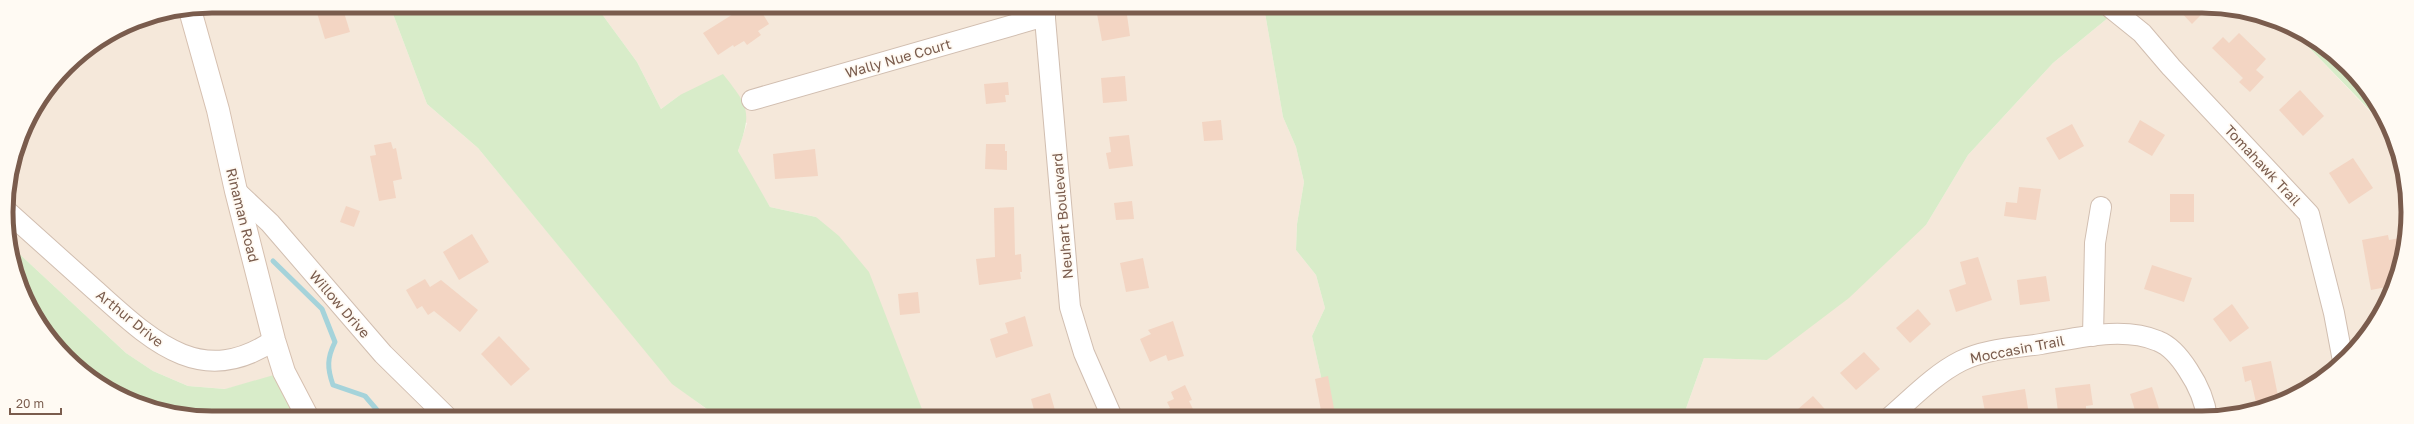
<svg xmlns="http://www.w3.org/2000/svg" width="2414" height="424" viewBox="0 0 2414 424" font-family="'Golos Text',sans-serif">
<style>
.residential{fill:#f5e8da}
.green{fill:#d8ecc9}
.lines{fill:none;stroke-linecap:round;stroke-linejoin:round}
.stream{stroke:#a5d3da;stroke-width:5}
.building{fill:#f3d5c3}
.street-casing{stroke:#d1beb0;stroke-width:22}
.secondary-casing{stroke:#d6c0b0;stroke-width:24}
.street{stroke:#fff;stroke-width:20}
.secondary{stroke:#fff;stroke-width:22}
.labels{text-anchor:middle;dominant-baseline:central;stroke-width:3.5;stroke-linejoin:round;paint-order:stroke}
.street-label{font-size:14px;fill:#7a5c4d;stroke:#fffaf3}
.rim{fill:none;stroke:#7a5c4d;stroke-width:5}
</style>
<rect width="100%" height="100%" fill="#fdf6ec"/>
<g class="residential">
<path d="M212,6H390L427,104L478,148L672,383L717,417L307,416L284,373L226,389L188,386L153,371L126,353L13,248L6,199L22,133L66,66L133,22Z"/>
<path d="M596,6L1264,7L1283,117L1296,147L1304,182L1297,224L1296,250L1316,275L1325,308L1312,336L1330,417H925L816,217L770,207L746,168L738,151L747,123L680,95L661,109L637,62Z"/>
<path d="M2120,8H2229L2291,29L2385,127L2401,158L2406,239L2387,303L2347,358L2293,397L2216,418L1683,417L1704,358L1767,360L1926,225L1968,155L2053,63Z"/>
</g>
<g class="green">
<path d="M390,6H596L637,62L661,109L680,95L723,74C749,107 752,111 738,151L770,207L816,217L839,236L869,272L925,417H718L672,384L478,148L427,104Z"/>
<path d="M1264,7L2120,8L2053,63L1968,155L1926,225L1849,298L1767,360L1704,358L1683,417H1330L1312,336L1325,308L1316,275L1296,250L1297,224L1304,182L1296,147L1283,117Z"/>
<path d="M2291,29L2305,33L2365,86L2386,127Z"/>
<path d="M13,248L126,353L153,371L188,386L225,389L284,372L307,416H185L109,391L57,348L17,278Z"/>
</g>
<g class="lines">
<path class="stream" d="M273,261L322,309L335,342C327,358 327,368 333,385L365,396L377,410L373,416"/>
</g>
<g class="building">
<path d="M342,6L350,32L325,39L317,13Z"/>
<path d="M746,6H758L769,24L758,31L761,35L747,45L744,41L734,47L733,45L718,55L703,33Z"/>
<path d="M1126,8L1130,36L1102,41L1097,14Z"/>
<path d="M2177,8H2208L2192,24Z"/>
<path d="M2239,33L2266,59L2256,70L2264,77L2250,92L2239,82L2243,78L2212,48L2223,37L2229,43Z"/>
<path d="M1125,76L1127,101L1103,103L1101,78Z"/>
<path d="M1008,82L1009,95H1005L1006,102L986,104L984,84Z"/>
<path d="M2300,90L2324,116L2303,136L2279,110Z"/>
<path d="M1221,120L1223,140L1204,141L1202,122Z"/>
<path d="M2140,120L2165,135L2152,156L2128,142Z"/>
<path d="M2072,124L2084,146L2059,160L2046,138Z"/>
<path d="M1129,135L1133,166L1109,169L1106,153L1111,152L1109,137Z"/>
<path d="M391,142L393,149L396,148L402,179L393,181L396,198L379,201L370,156L376,155L374,145Z"/>
<path d="M986,144H1005V151H1007V170L985,169Z"/>
<path d="M815,149L818,176L775,179L773,154Z"/>
<path d="M2353,158L2373,188L2349,204L2329,173Z"/>
<path d="M2019,187L2041,189L2036,220L2004,216L2006,202L2017,203Z"/>
<rect x="2170" y="194" width="24" height="28"/>
<path d="M1132,201L1134,219L1116,220L1114,203Z"/>
<path d="M346,206L360,211L354,227L340,222Z"/>
<path d="M1014,207L1015,255L1021,254L1022,272H1020L1021,279L979,285L976,259L995,257L994,208Z"/>
<path d="M472,234L489,262L459,280L443,252Z"/>
<path d="M2388,235L2389,240L2400,238L2403,251L2392,286L2371,290L2362,240Z"/>
<path d="M1978,257L1992,300L1956,312L1949,290L1966,284L1960,262Z"/>
<path d="M1143,258L1149,288L1126,292L1120,263Z"/>
<path d="M2152,265L2192,278L2184,302L2144,289Z"/>
<path d="M2046,276L2050,301L2020,305L2017,280Z"/>
<path d="M425,279L430,287L441,280L478,310L460,332L434,311L428,315L422,306L417,309L406,290Z"/>
<path d="M918,292L920,313L900,315L898,294Z"/>
<path d="M2232,304L2249,328L2230,342L2213,319Z"/>
<path d="M1918,309L1931,324L1910,343L1896,328Z"/>
<path d="M1025,316L1033,346L996,358L990,339L1008,333L1005,323Z"/>
<path d="M1173,321L1184,356L1168,361L1166,355L1150,362L1140,339L1151,334L1148,330Z"/>
<path d="M499,336L530,369L511,386L481,354Z"/>
<path d="M1864,352L1880,369L1856,390L1840,373Z"/>
<path d="M2271,361L2279,401L2257,407L2251,380L2245,382L2242,367Z"/>
<path d="M1328,376L1335,414L1322,416L1315,379Z"/>
<path d="M2090,384L2093,405L2086,406V409L2058,412L2055,388Z"/>
<path d="M1185,385L1192,400L1189,401L1197,417H1153L1170,408L1167,402L1174,399L1171,392Z"/>
<path d="M2152,387L2162,418L2137,417L2130,394Z"/>
<path d="M2025,389L2029,415L1986,417L1982,396Z"/>
<path d="M1050,393L1057,417H1036L1031,399Z"/>
<path d="M1813,396L1832,417H1789Z"/>
</g>
<g class="lines">
<defs>
<g id="street">
<path d="M1044,7L1070,307L1084,353L1112,417"/>
<path d="M2111,8L2142,33L2171,67L2309,214L2334,313L2343,361"/>
<path d="M752,100L1045,16"/>
<path d="M236,191L270,223L383,354L446,416"/>
<path d="M8,212C37,238 66,264 95,290C149,338 200,391 274,340"/>
<path d="M2093,336L2095,243L2101,207"/>
<path d="M1890,417C1912,398 1935,374 1961,361C1985,349 2015,348 2041,344C2078,338 2123,326 2158,341C2171,346 2181,359 2188,370C2198,385 2205,400 2207,418"/>
</g>
<path id="secondary" d="M190,10L218,110L236,191L274,340L284,372L307,416"/>
</defs>
<use href="#street" class="street-casing"/>
<use href="#secondary" class="secondary-casing"/>
<use href="#street" class="street"/>
<use href="#secondary" class="secondary"/>
</g>
<g class="labels">
<g class="street-label">
<text transform="translate(898 58) rotate(-16)">Wally Nue Court</text>
<text transform="translate(2263 165) rotate(47)">Tomahawk Trail</text>
<text transform="translate(243 215) rotate(76)">Rinaman Road</text>
<text transform="translate(1062 216) rotate(-95)">Neuhart Boulevard</text>
<text transform="translate(340 304) rotate(49)">Willow Drive</text>
<text transform="translate(130 318) rotate(39)">Arthur Drive</text>
<text transform="translate(2017 349) rotate(-11)">Moccasin Trail</text>
</g>
</g>
<path d="M0 0H2414V424H0ZM212 13H2202A199 199 0 0 1 2401 212V212A199 199 0 0 1 2202 411H212A199 199 0 0 1 13 212V212A199 199 0 0 1 212 13Z" fill="#fffaf3" fill-rule="evenodd"/>
<path class="rim" d="M212 13H2202A199 199 0 0 1 2401 212V212A199 199 0 0 1 2202 411H212A199 199 0 0 1 13 212V212A199 199 0 0 1 212 13Z"/>
<path d="M10 408v6h51v-6" fill="none" stroke="#7a5c4d" stroke-width="2"/>
<text x="16" y="408" font-size="12" fill="#7a5c4d" stroke="#fffaf3" stroke-width="3" paint-order="stroke">20 m</text>
</svg>
